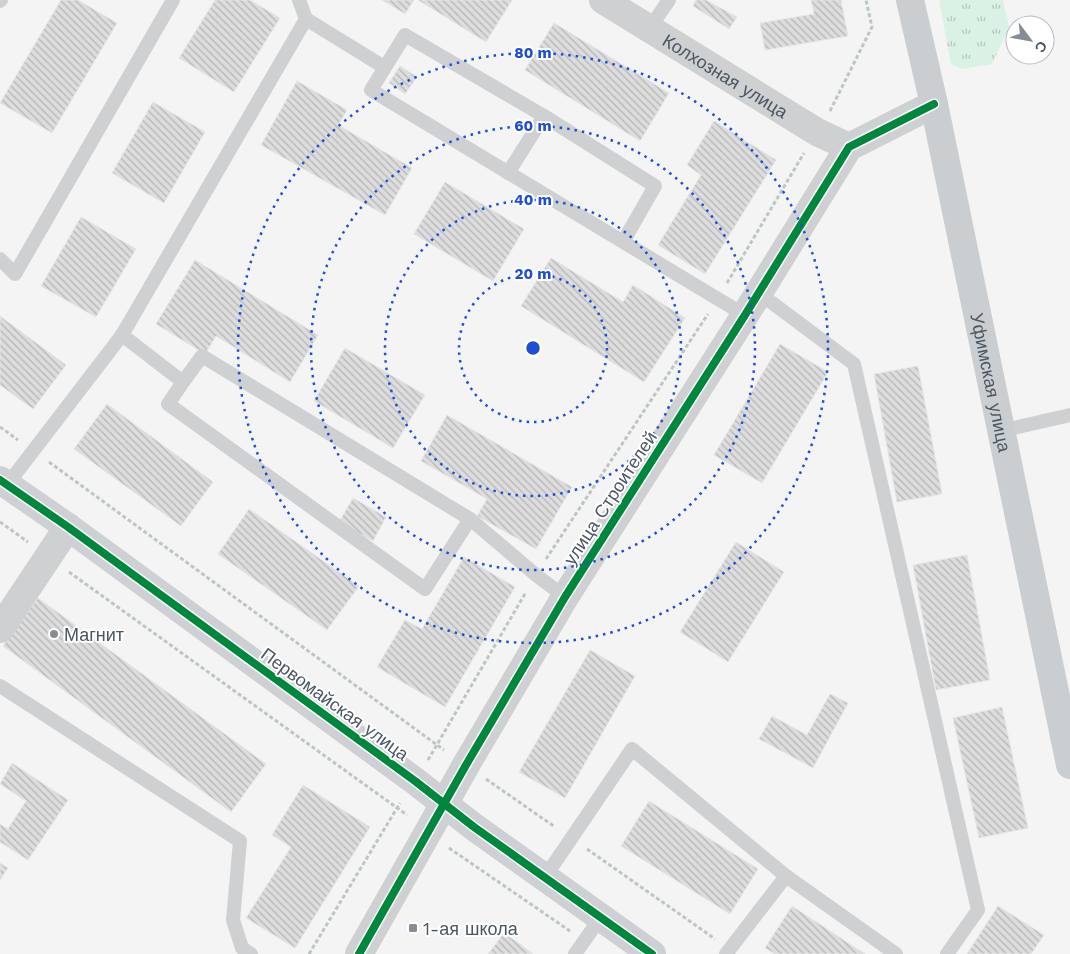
<svg xmlns="http://www.w3.org/2000/svg" width="1070" height="954" viewBox="0 0 1070 954" font-family="'Work Sans',sans-serif">
<style>
.grass{fill:url(#grass-tufts)}
.building{fill:url(#building-back-hatch);stroke:#e5e6e7}
.lines{fill:none;stroke-linecap:round;stroke-linejoin:round}
.path{stroke:#bcc7c4;stroke-width:3;stroke-dasharray:4 2.5;stroke-linecap:butt}
.lane{stroke:#ced0d2;stroke-width:14}
.street{stroke:#ced0d2;stroke-width:28}
.secondary{stroke:#ced0d4;stroke-width:28}
.primary{stroke:#caced1;stroke-width:28}
.cycleway-casing{stroke:#fff;stroke-width:11}
.cycleway{stroke:#00873e;stroke-width:8}
.ring{fill:none;stroke:#1d4ed8;stroke-width:2.5;stroke-dasharray:2.5 5}
.poi-dot{fill:#868d94;stroke:#fff;stroke-width:2}
.labels{text-anchor:middle;dominant-baseline:central;stroke-width:4;stroke-linejoin:round;paint-order:stroke}
.street-label{font-size:18px;fill:#4a5661;stroke:#fff}
.poi-label{font-size:18px;fill:#4a5661;stroke:#fff;text-anchor:start}
.centre{fill:#1d4ed8;stroke:#fff;stroke-width:2.5}
.ring-label{font-size:15px;text-anchor:middle;font-weight:bold;fill:#1d4ed8;stroke:#fff;stroke-width:4;stroke-linejoin:round;paint-order:stroke}
</style>
<defs>
<pattern id="grass-tufts" width="24" height="20" patternUnits="userSpaceOnUse" patternTransform="scale(1.25)"><rect width="24" height="20" fill="#d9f2e3"/><path d="M3 7l-1-3M5 7V3M7 7l1-3M15 17l-1-3M17 17v-4M19 17l1-3" fill="none" stroke="#b2c7bb"/></pattern>
<pattern id="building-back-hatch" width="6" height="6" patternUnits="userSpaceOnUse" patternTransform="scale(1.25)"><rect width="6" height="6" fill="#ddddde"/><path d="M-1 5l2 2M0 0l6 6M5-1l2 2" fill="none" stroke="#b5b6b7"/></pattern>
</defs>
<rect width="100%" height="100%" fill="#f4f4f4"/>
<path class="grass" d="M939,0H1003L1009,27L992,64L962,69L951,64Z"/>
<g class="building">
<path d="M61,0H78L117,23L52,133L0,103Z"/>
<path d="M215,0H250L280,18L234,92L179,58Z"/>
<path d="M382,0H414L405,14Z"/>
<path d="M418,0H512L486,42Z"/>
<path d="M696,0H706L737,17L729,29L693,6Z"/>
<path d="M811,0H841L848,36L765,50L760,23L814,14Z"/>
<path d="M554,23L669,93L640,141L525,70Z"/>
<path d="M400,66L417,77L405,94L389,83Z"/>
<path d="M297,81L347,110L338,125L412,168L385,215L261,145Z"/>
<path d="M153,102L205,132L164,203L112,173Z"/>
<path d="M714,121L776,160L705,274L658,245L701,175L687,165Z"/>
<path d="M445,182L524,229L493,281L414,234Z"/>
<path d="M81,217L136,249L96,317L41,286Z"/>
<path d="M551,258L623,302L633,285L685,318L644,382L521,306Z"/>
<path d="M195,260L318,335L290,382L216,336L205,354L156,324Z"/>
<path d="M0,316L66,365L33,409L0,385Z"/>
<path d="M780,344L828,372L762,483L714,455Z"/>
<path d="M345,348L425,395L393,448L314,401Z"/>
<path d="M918,366L942,494L897,502L874,374Z"/>
<path d="M107,404L213,482L181,526L74,449Z"/>
<path d="M447,415L572,487L536,549L477,516L487,499L421,461Z"/>
<path d="M353,498L386,517L373,541L339,522Z"/>
<path d="M249,509L359,586L327,630L218,554Z"/>
<path d="M736,542L784,572L728,662L680,632Z"/>
<path d="M967,555L990,680L936,690L913,565Z"/>
<path d="M464,557L515,587L445,707L377,667L405,620L422,629Z"/>
<path d="M38,598L266,764L231,812L3,646Z"/>
<path d="M590,650L635,676L565,798L519,772Z"/>
<path d="M830,694L848,703L813,768L759,739L772,716L807,735Z"/>
<path d="M1002,707L1028,828L979,838L953,718Z"/>
<path d="M12,763L68,800L28,860L0,842V824L8,829L26,801L0,784Z"/>
<path d="M303,785L370,827L295,948L246,918L291,847L272,835Z"/>
<path d="M649,801L758,869L730,914L621,846Z"/>
<path d="M0,863L8,868L0,880Z"/>
<path d="M792,906L865,954H775L765,948Z"/>
<path d="M998,906L1044,935L1031,954H967Z"/>
<path d="M504,933L520,944L533,954H488Z"/>
</g>
<g class="lines">
<g class="path">
<path d="M830,111L872,27L866,0"/>
<path d="M727,283L804,153"/>
<path d="M0,427L18,440"/>
<path d="M49,462L444,750"/>
<path d="M0,522L28,542"/>
<path d="M546,559L708,314"/>
<path d="M69,572L407,815"/>
<path d="M428,760L526,592"/>
<path d="M486,779L555,827"/>
<path d="M449,848L570,931"/>
<path d="M587,849L715,939"/>
<path d="M309,954L400,803"/>
</g>
<g class="lane">
<path d="M0,1L1,0"/>
<path d="M306,19L384,67"/>
<path d="M649,29L669,0"/>
<path d="M508,173L544,116"/>
<path d="M623,242L655,186L544,116L405,35L371,90L718,299L745,315"/>
<path d="M0,259L15,274L173,0"/>
<path d="M759,293L854,364L978,910L947,954"/>
<path d="M122,335L183,382L168,404L425,589L470,519L202,356L183,382"/>
<path d="M1000,431L1070,415"/>
<path d="M7,485L122,335L306,19L299,0"/>
<path d="M470,519L536,575L565,597"/>
<path d="M0,686L240,841L233,920L242,948L251,954"/>
<path d="M545,877L632,749L786,876L896,954"/>
<path d="M575,954L601,917"/>
<path d="M726,954L786,876"/>
</g>
<g class="street">
<path id="s1" d="M603,0L817,132L849,147"/>
<path d="M0,629L68,527"/>
<path d="M359,954L466,765L565,597L745,315L849,147L934,104"/>
</g>
<path class="secondary" d="M0,480L68,527L415,781L474,827L652,954"/>
<path class="primary" id="s2" d="M910,0L934,104L1070,765"/>
<defs>
<g id="cycleway">
<path d="M0,480L68,527L415,781L474,827L652,954"/>
<path d="M359,954L466,765L565,597L745,315L849,147L934,104"/>
</g>
</defs>
<use href="#cycleway" class="cycleway-casing"/>
<use href="#cycleway" class="cycleway"/>
</g>
<g class="ring">
<circle cx="533" cy="348" r="74"/>
<circle cx="533" cy="348" r="148"/>
<circle cx="533" cy="348" r="222"/>
<circle cx="533" cy="348" r="295"/>
</g>
<g class="poi-dot">
<circle cx="54" cy="634" r="5"/>
<rect x="408" y="923" width="10" height="10" rx="2.5"/>
</g>
<g class="labels">
<g class="street-label">
<text stroke="none"><textPath href="#s1" startOffset="144">Колхозная улица</textPath></text>
<text stroke="none"><textPath href="#s2" startOffset="391">Уфимская улица</textPath></text>
<text transform="translate(610 498) rotate(-57)">улица Строителей</text>
<text transform="translate(335 704) rotate(36)">Первомайская улица</text>
</g>
<g class="poi-label">
<text x="64" y="634">Магнит</text>
<text x="423" y="928">1-ая школа</text>
</g>
</g>
<circle cx="533" cy="348" r="8" class="centre"/>
<g class="ring-label">
<text x="533" y="58">80 m</text>
<text x="533" y="131">60 m</text>
<text x="533" y="205">40 m</text>
<text x="533" y="279">20 m</text>
</g>
<g transform="translate(1030 40) rotate(122)"><circle r="24" fill="#ffffff" stroke="#b7bbc0"/>
<path d="M0-4L9 19L0 12L-9 19Z" fill="#868d94"/>
<text y="-8" font-size="14" font-weight="bold" text-anchor="middle" fill="#4a5661">С</text>
</g>
</svg>
